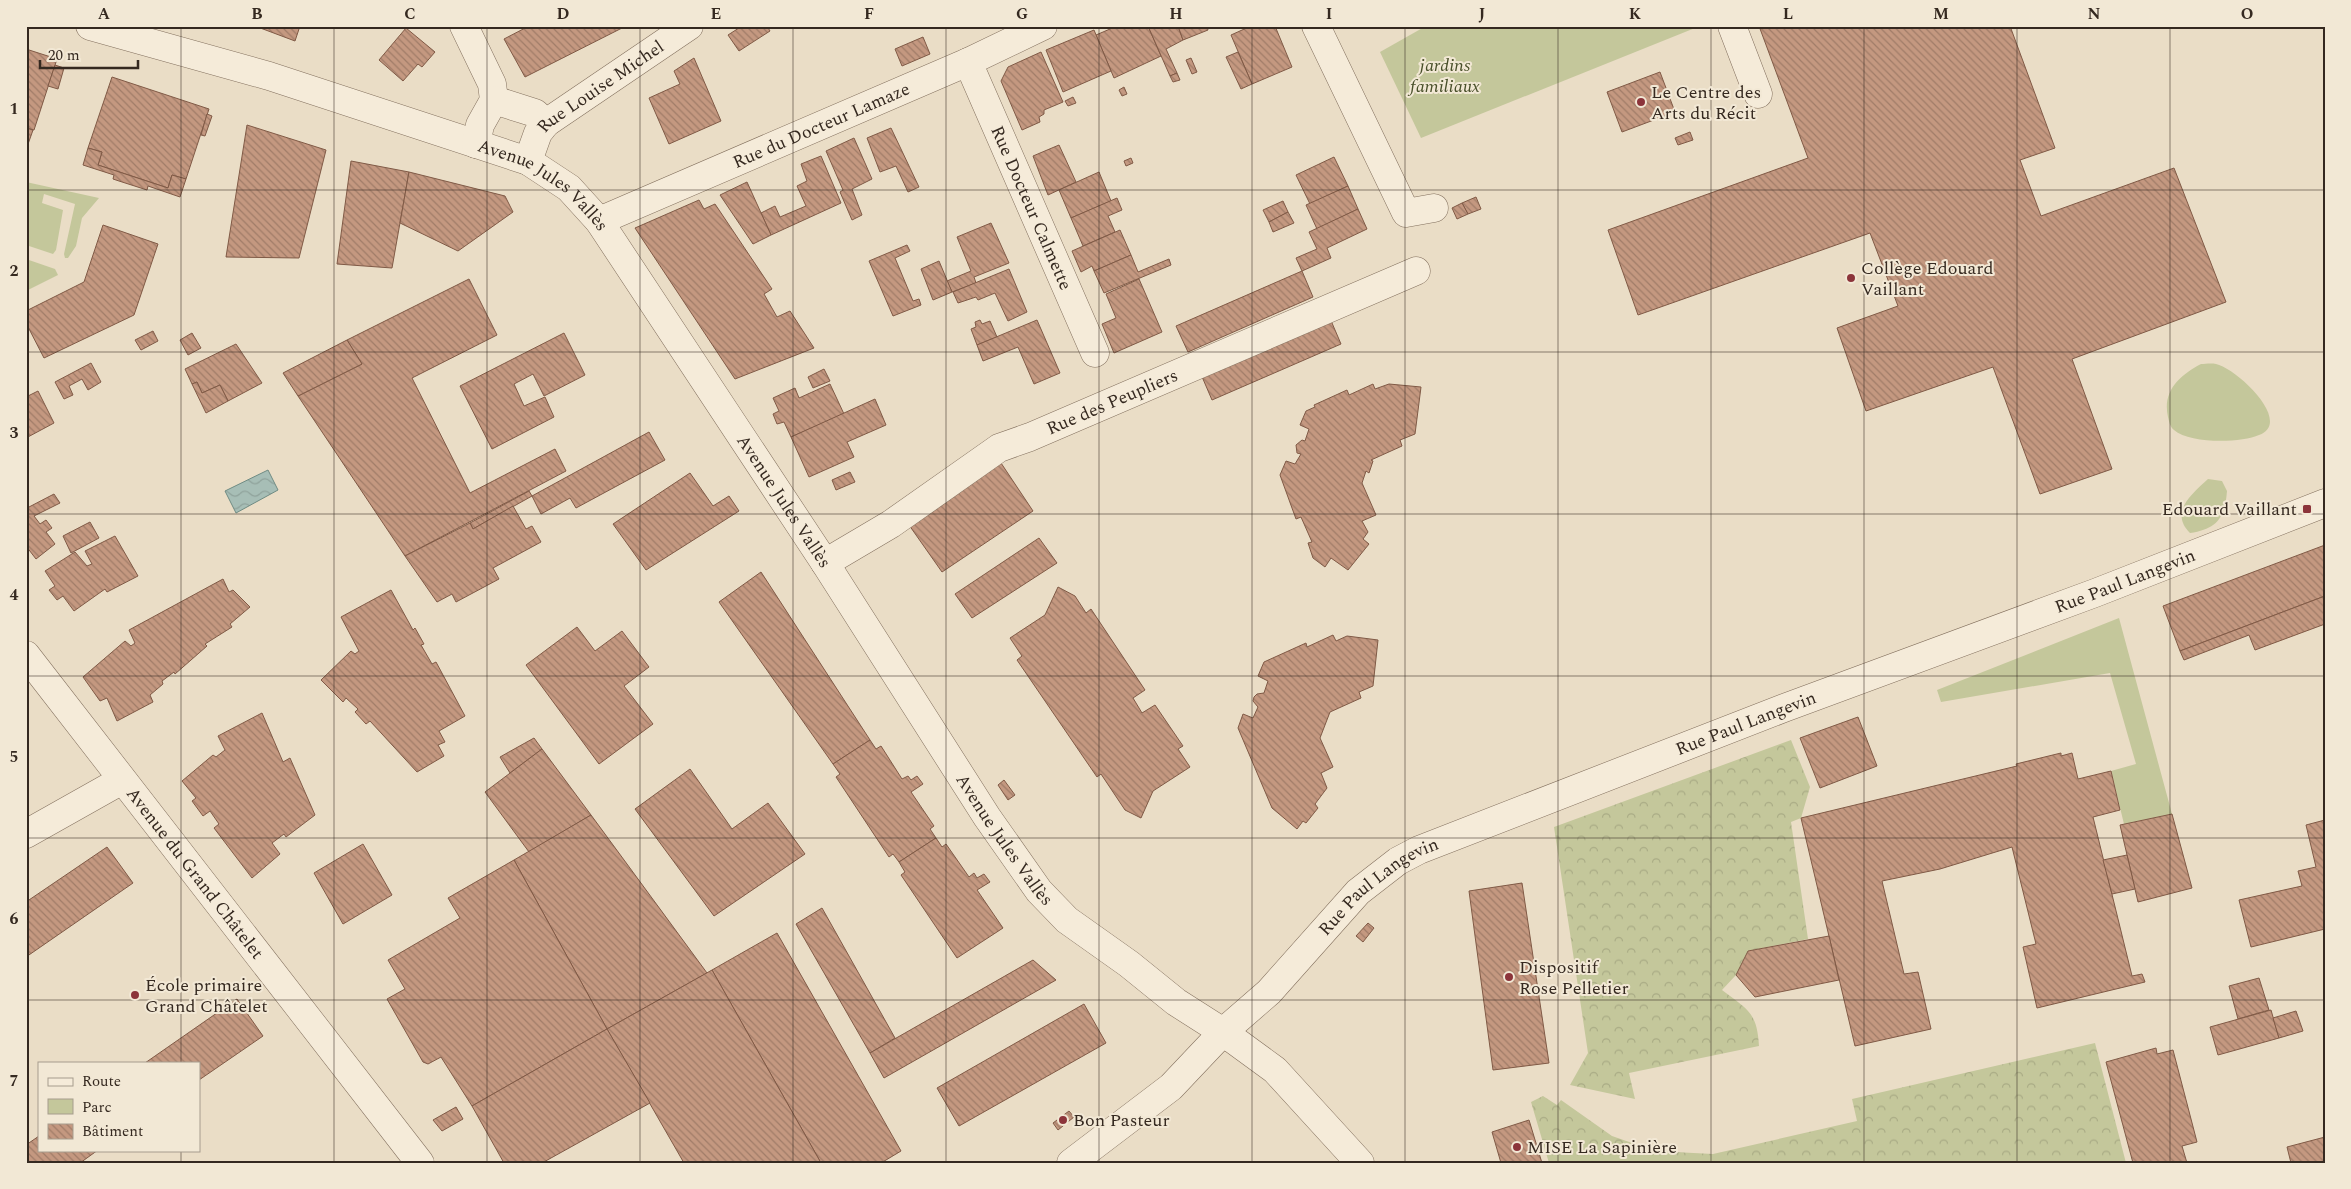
<svg xmlns="http://www.w3.org/2000/svg" width="2351" height="1189" viewBox="0 0 2351 1189" font-family="Spectral,serif">
<style>
.green{fill:#c4c79b}
.forest{fill:url(#forest-crowns)}
.water{fill:url(#water-waves);stroke:#6f8b83}
.building{fill:url(#building-back-hatch);stroke:#805a46}
.lines{fill:none;stroke-linecap:round;stroke-linejoin:round}
.minor-casing{stroke:#83705e;stroke-width:29}
.minor{stroke:#f5ebd9;stroke-width:28}
.grid{fill:none;stroke:#352920;stroke-width:1;stroke-opacity:0.55}
.poi-dot{fill:#8c343a;stroke:#f2e8d5;stroke-width:2}
.labels{text-anchor:middle;dominant-baseline:central;stroke-width:4;stroke-linejoin:round;paint-order:stroke}
.park-label{font-size:18px;font-style:italic;fill:#484f29;stroke:#f2e8d5}
.street-label{font-size:18px;fill:#352920;stroke:#f2e8d5}
.poi-label{font-size:18px;fill:#352920;stroke:#f2e8d5;text-anchor:start}
.neatline{fill:none;stroke:#352920;stroke-width:2}
.grid-label{font-size:16px;text-anchor:middle;font-weight:bold;fill:#352920}
</style>
<defs>
<pattern id="forest-crowns" width="20" height="18" patternUnits="userSpaceOnUse" patternTransform="scale(1.25)"><rect width="20" height="18" fill="#c4c79b"/><path d="M2 6a3 3 0 1 1 6 0M12 15a3 3 0 1 1 6 0" fill="none" stroke="#a9ab85"/></pattern>
<pattern id="water-waves" width="16" height="10" patternUnits="userSpaceOnUse" patternTransform="scale(1.25)"><rect width="16" height="10" fill="#a7beb6"/><path d="M0 5q4-4 8 0t8 0" fill="none" stroke="#90a39c"/></pattern>
<pattern id="building-back-hatch" width="6" height="6" patternUnits="userSpaceOnUse" patternTransform="scale(1.25)"><rect width="6" height="6" fill="#c49880"/><path d="M-1 5l2 2M0 0l6 6M5-1l2 2" fill="none" stroke="#a07c68"/></pattern>
</defs>
<rect width="100%" height="100%" fill="#eaddc6"/>
<g class="green">
<path d="M1426,26H1700L1421,138L1380,52Z"/>
<path d="M26,182L99,198L82,218L76,246L68,258H65L64,254L75,204L44,194L42,203L63,210L56,250L53,254L26,245Z"/>
<path d="M26,259L55,269L58,275L26,291Z"/>
<path d="M2201,364C2205,364 2211,363 2216,364C2236,368 2294,422 2259,435C2241,443 2190,444 2174,430C2170,427 2169,421 2168,417C2162,391 2180,375 2201,364Z"/>
<path d="M2208,479L2222,481L2227,491C2225,517 2218,529 2190,533C2169,512 2192,494 2208,479Z"/>
<path d="M2119,618L2172,814L2124,824L2111,771L2136,764L2110,673L1941,702L1937,690Z"/>
</g>
<g class="forest">
<path d="M1791,740L1810,787L1801,818L1791,822L1808,939L1748,951L1736,975L1722,990C1748,1010 1757,1012 1759,1046L1629,1073L1635,1099L1570,1085L1588,1053L1554,827Z"/>
<path d="M2095,1043L2126,1163H1549L1531,1102L1543,1096L1557,1105L1561,1100L1612,1136L1655,1151L1713,1154L1857,1121L1852,1099Z"/>
</g>
<path class="water" d="M268,470L278,490L236,513L225,491Z"/>
<g class="building">
<path d="M255,26H300L295,41Z"/>
<path d="M529,26H626L525,77L504,39Z"/>
<path d="M742,26H767L770,31L739,51L728,35Z"/>
<path d="M1117,26H1148L1161,56L1114,78L1096,35Z"/>
<path d="M1148,26H1178L1183,40L1166,49L1177,73L1170,76Z"/>
<path d="M1178,26H1207L1208,30L1183,40Z"/>
<path d="M1251,26H1275L1292,67L1252,84L1231,35Z"/>
<path d="M1759,26H2010L2055,148L2020,160L2041,216L2174,168L2226,302L2072,359L2112,469L2040,494L1993,367L1866,411L1837,328L1898,306L1870,233L1638,315L1608,230L1808,158Z"/>
<path d="M406,28L435,52L422,67L418,64L403,81L379,60Z"/>
<path d="M1094,30L1111,71L1063,92L1046,50Z"/>
<path d="M923,37L930,54L902,66L895,49Z"/>
<path d="M26,49L57,59L34,130L26,128Z"/>
<path d="M1041,52L1063,102L1044,110V114L1039,117L1040,122L1022,130L1001,81L1008,67Z"/>
<path d="M1238,52L1252,84L1241,89L1226,57Z"/>
<path d="M694,58L721,121L669,144L649,98L680,84L674,71Z"/>
<path d="M1191,58L1197,72L1192,74L1186,60Z"/>
<path d="M55,65L64,68L58,89L48,86Z"/>
<path d="M1660,72L1675,112L1622,132L1607,92Z"/>
<path d="M1177,73L1180,80L1173,82L1170,76Z"/>
<path d="M112,77L209,109L186,179L172,175L168,188L98,165L102,152L88,148Z"/>
<path d="M1124,87L1127,94L1122,96L1119,90Z"/>
<path d="M1073,97L1076,103L1068,106L1065,101Z"/>
<path d="M207,114L212,116L205,136L201,135Z"/>
<path d="M247,125L326,150L299,258L226,257Z"/>
<path d="M26,128L33,130L27,147H26Z"/>
<path d="M891,128L919,187L908,192L896,166L880,172L867,138Z"/>
<path d="M1690,132L1693,140L1678,145L1675,138Z"/>
<path d="M854,138L872,179L852,189L862,215L852,220L840,192L843,190L826,151Z"/>
<path d="M1059,145L1076,182L1048,195L1033,156Z"/>
<path d="M88,148L102,152L98,165L168,188L172,175L186,179L180,197L148,186L147,190L119,181L113,179L114,175L83,165Z"/>
<path d="M821,156L841,203L771,235L761,213L775,206L780,217L806,206L797,186L807,181L801,164Z"/>
<path d="M1334,157L1348,186L1310,204L1296,175Z"/>
<path d="M1131,158L1133,163L1126,166L1124,161Z"/>
<path d="M351,161L409,172L392,268L337,264Z"/>
<path d="M409,172L505,196L513,212L458,251L400,223Z"/>
<path d="M1099,172L1111,201L1071,218L1059,190Z"/>
<path d="M747,182L771,235L753,244L720,195Z"/>
<path d="M1348,186L1358,209L1317,229L1306,205Z"/>
<path d="M1476,197L1481,209L1468,214L1462,203Z"/>
<path d="M1117,198L1122,210L1108,216L1115,232L1083,246L1071,218Z"/>
<path d="M699,200L704,209L715,204L772,289L764,294L777,317L790,311L814,348L735,379L635,228Z"/>
<path d="M1283,201L1288,212L1269,222L1263,210Z"/>
<path d="M1462,203L1468,214L1457,219L1452,208Z"/>
<path d="M1358,209L1367,229L1327,248L1331,258L1302,271L1296,258L1317,249L1309,232Z"/>
<path d="M1288,212L1294,223L1273,232L1269,222Z"/>
<path d="M991,223L1009,263L974,277L976,283L952,292L947,281L971,271L957,237Z"/>
<path d="M103,225L158,244L134,315L44,358L26,323V311L84,282Z"/>
<path d="M1120,230L1131,255L1094,271L1092,266L1081,272L1072,251Z"/>
<path d="M907,245L910,251L895,258L913,301L919,299L921,305L893,316L869,261Z"/>
<path d="M1131,255L1138,272L1169,259L1171,265L1104,293L1094,271Z"/>
<path d="M939,261L952,292L933,300L921,269Z"/>
<path d="M1009,269L1027,312L1008,321L995,293L978,300L976,297L958,303L953,292Z"/>
<path d="M1302,271L1313,297L1188,352L1176,326Z"/>
<path d="M469,279L497,335L412,378L470,493L555,449L566,471L405,556L298,396L362,364L347,340Z"/>
<path d="M1139,279L1162,332L1114,353L1102,324L1116,318L1106,294Z"/>
<path d="M1329,316L1341,344L1212,400L1200,372Z"/>
<path d="M980,320L982,324L990,321L997,337L977,345L971,329L976,327L975,322Z"/>
<path d="M1037,320L1060,373L1034,384L1018,347L983,361L977,345Z"/>
<path d="M153,331L158,341L141,350L135,340Z"/>
<path d="M192,333L201,348L188,355L180,340Z"/>
<path d="M564,333L585,375L544,396L533,374L514,384L524,406L545,397L554,417L492,449L460,386Z"/>
<path d="M347,340L362,364L298,396L283,373Z"/>
<path d="M236,344L262,383L228,401L220,385L202,393L197,382L192,384L185,369Z"/>
<path d="M91,363L101,382L88,390L82,379L69,386L73,395L64,399L55,382Z"/>
<path d="M824,369L830,381L813,388L808,377Z"/>
<path d="M197,382L202,393L220,385L228,401L206,413L192,384Z"/>
<path d="M830,384L844,414L791,437L784,422L777,424L773,414L779,411L773,398L795,388L799,398Z"/>
<path d="M1373,384L1375,389L1389,384L1421,387L1415,434L1400,440L1402,446L1371,460L1373,461L1369,473L1366,471L1362,483L1376,515L1362,521L1368,532L1363,539L1369,544L1348,570L1331,558L1325,567L1313,558L1308,543L1312,542L1301,517L1296,519L1280,475L1286,461L1295,464L1301,454L1297,453L1296,445L1302,440L1305,441L1309,429L1300,425L1306,411L1315,407L1314,405L1347,390L1349,395Z"/>
<path d="M38,391L54,423L26,438V397Z"/>
<path d="M875,399L886,425L847,442L854,457L809,477L791,437Z"/>
<path d="M649,432L665,460L576,508L570,498L541,514L532,496Z"/>
<path d="M1001,463L1033,511L942,572L909,525Z"/>
<path d="M850,472L855,482L836,490L832,480Z"/>
<path d="M690,473L713,506L729,496L739,511L646,570L613,524Z"/>
<path d="M529,491L532,496L473,529L470,523Z"/>
<path d="M54,494L60,503L34,516L40,524L46,520L52,528L46,532L55,544L36,559L26,546V511L29,507Z"/>
<path d="M513,506L526,529L532,526L541,542L493,568L499,579L456,602L452,594L437,602L405,556L470,523L473,529Z"/>
<path d="M90,522L99,538L71,553L63,536Z"/>
<path d="M115,536L138,576L107,592L105,589L74,611L63,596L57,600L49,590L55,586L45,571L75,552L87,566L92,564L85,551Z"/>
<path d="M1039,538L1057,563L972,618L955,594Z"/>
<path d="M2325,545V596L2180,651L2163,606Z"/>
<path d="M761,572L870,740L833,764L719,602Z"/>
<path d="M223,579L229,592L233,590L250,607L230,624L232,627L205,644L207,646L175,674L174,672L162,681L163,684L150,695L153,702L117,721L107,698L100,701L83,677L125,641L131,646L135,643L129,630Z"/>
<path d="M1058,587L1075,596L1086,613L1091,609L1145,690L1133,698L1142,713L1155,705L1183,746L1178,749L1190,767L1153,791L1141,818L1125,810L1101,774L1097,777L1017,660L1022,656L1010,638L1045,615Z"/>
<path d="M391,590L413,630L415,628L424,644L421,645L432,664L436,662L465,716L439,731L445,742L438,745L444,756L417,772L370,721L366,724L355,712L358,709L346,698L343,702L321,680L351,651L355,654L359,651L341,617Z"/>
<path d="M2325,596V624L2255,650L2249,635L2184,660L2180,651Z"/>
<path d="M577,627L595,651L622,631L649,667L624,686L653,724L599,764L526,665Z"/>
<path d="M1333,635L1336,641L1347,636L1378,640L1373,686L1359,692L1361,698L1330,712L1320,738L1333,767L1321,773L1327,788L1315,804L1318,808L1306,823L1303,821L1297,829L1272,808L1238,728L1243,714L1253,718L1258,707L1253,701L1254,697L1257,694L1264,693L1268,681L1258,676L1264,662L1306,643L1307,647Z"/>
<path d="M262,713L283,762L290,758L315,815L286,837L284,834L272,843L280,854L252,878L214,828L219,824L210,811L203,816L192,801L196,798L182,781L213,755L216,757L225,750L218,736Z"/>
<path d="M1858,717L1877,766L1820,788L1800,738Z"/>
<path d="M534,738L542,749L510,773L500,757Z"/>
<path d="M870,740L876,749L881,746L902,779L908,776L911,780L917,776L923,784L911,792L934,826L930,829L936,838L899,862L893,854L889,857L836,777L840,774L833,764Z"/>
<path d="M542,749L591,815L529,852L485,792Z"/>
<path d="M2061,753V756L2072,753L2078,779L2111,771L2120,810L2093,817L2132,976L2142,974L2145,982L2037,1008L2023,947L2036,944L2012,847L1940,869L1882,881L1904,974L1918,972L1931,1029L1855,1046L1801,818L2017,766L2016,764Z"/>
<path d="M690,769L732,829L768,803L805,854L714,916L635,809Z"/>
<path d="M1004,780L1015,795L1008,800L998,785Z"/>
<path d="M2172,814L2192,888L2138,902L2120,825Z"/>
<path d="M591,815L707,973L607,1029L514,860Z"/>
<path d="M2325,820V929L2251,947L2239,900L2302,886L2298,871L2316,867L2306,825Z"/>
<path d="M936,838L942,847L946,844L969,877L974,873L977,878L984,874L990,882L977,890L1003,928L957,958L901,875L905,872L899,862Z"/>
<path d="M363,844L392,895L343,924L314,873Z"/>
<path d="M107,847L133,883L26,957V902Z"/>
<path d="M2127,855L2135,889L2112,894L2103,860Z"/>
<path d="M514,860L607,1029L472,1106L441,1057L428,1064L423,1062L387,999L405,989L388,960L460,918L448,898Z"/>
<path d="M1522,883L1549,1063L1493,1070L1469,891Z"/>
<path d="M822,908L895,1038L870,1053L796,924Z"/>
<path d="M1368,923L1374,928L1363,942L1356,936Z"/>
<path d="M777,933L901,1151L881,1163H821L712,970Z"/>
<path d="M1829,936L1839,980L1755,997L1736,975L1748,951Z"/>
<path d="M1033,960L1056,980L884,1078L870,1053Z"/>
<path d="M712,970L821,1163H684L607,1029Z"/>
<path d="M2259,978L2269,1010L2238,1019L2229,986Z"/>
<path d="M237,999L263,1036L199,1080V1063H145Z"/>
<path d="M1084,1004L1106,1043L959,1126L937,1088Z"/>
<path d="M2271,1010L2279,1038L2218,1055L2210,1027Z"/>
<path d="M2296,1011L2303,1031L2279,1038L2273,1018Z"/>
<path d="M607,1029L650,1103L542,1163H504L472,1106Z"/>
<path d="M2156,1048L2157,1054L2173,1050L2197,1142L2182,1146L2187,1163H2133L2106,1062Z"/>
<path d="M456,1107L463,1119L442,1131L433,1120Z"/>
<path d="M1069,1111L1074,1117L1058,1130L1053,1123Z"/>
<path d="M1529,1120L1542,1163H1501L1492,1132Z"/>
<path d="M39,1136V1150H98L80,1163H26V1145Z"/>
<path d="M2325,1137V1163H2291L2287,1147Z"/>
</g>
<g class="lines">
<defs>
<g id="minor">
<path id="s1" d="M90,26L269,76L528,161L569,188L599,221L825,563L987,817L1039,891L1067,920L1129,964L1176,1002L1223,1032L1275,1070L1360,1163"/>
<path d="M464,26L492,84L494,100L480,125L476,144"/>
<path d="M1316,26L1406,213L1434,208"/>
<path d="M1732,26L1758,94"/>
<path id="s2" d="M968,62L1095,353"/>
<path d="M494,100L535,113L546,123"/>
<path id="s3" d="M528,161L538,133L546,123L689,26"/>
<path id="s4" d="M599,221L968,62L1043,26"/>
<path id="s5" d="M825,563L891,524L999,448L1030,437L1416,271"/>
<path id="s6" d="M26,655L420,1163"/>
<path d="M26,834L122,780"/>
<path id="s7" d="M1071,1163L1171,1087L1223,1032L1269,992L1358,892L1398,861L1419,850L1784,708L2095,593L2325,503"/>
</g>
</defs>
<use href="#minor" class="minor-casing"/>
<use href="#minor" class="minor"/>
</g>
<path class="grid" d="M181,26V1063M334,26V1163M487,26V1163M640,26V1163M793,26V1163M946,26V1163M1099,26V1163M1252,26V1163M1405,26V1163M1558,26V1163M1711,26V1163M1864,26V1163M2017,26V1163M2170,26V1163M26,190H2325M26,352H2325M26,514H2325M26,676H2325M26,838H2325M26,1000H2325M181,1150V1163"/>
<g class="poi-dot">
<circle cx="1641" cy="102" r="5"/>
<circle cx="1851" cy="278" r="5"/>
<rect x="2302" y="504" width="10" height="10" rx="2.5"/>
<circle cx="1509" cy="977" r="5"/>
<circle cx="135" cy="995" r="5"/>
<circle cx="1063" cy="1120" r="5"/>
<circle cx="1517" cy="1147" r="5"/>
</g>
<g class="labels">
<g class="park-label">
<text x="1445" y="65">jardins<tspan x="1445" dy="21">familiaux</tspan></text>
</g>
<g class="street-label">
<text stroke="none"><textPath href="#s3" startOffset="108">Rue Louise Michel</textPath></text>
<text stroke="none"><textPath href="#s4" startOffset="242">Rue du Docteur Lamaze</textPath></text>
<text stroke="none"><textPath href="#s1" startOffset="484">Avenue Jules Vallès</textPath></text>
<text stroke="none"><textPath href="#s2" startOffset="159">Rue Docteur Calmette</textPath></text>
<text stroke="none"><textPath href="#s5" startOffset="331">Rue des Peupliers</textPath></text>
<text stroke="none"><textPath href="#s1" startOffset="888">Avenue Jules Vallès</textPath></text>
<text stroke="none"><textPath href="#s7" startOffset="1226">Rue Paul Langevin</textPath></text>
<text stroke="none"><textPath href="#s7" startOffset="821">Rue Paul Langevin</textPath></text>
<text stroke="none"><textPath href="#s1" startOffset="1292">Avenue Jules Vallès</textPath></text>
<text stroke="none"><textPath href="#s6" startOffset="276">Avenue du Grand Châtelet</textPath></text>
<text stroke="none"><textPath href="#s7" startOffset="416">Rue Paul Langevin</textPath></text>
</g>
<g class="poi-label">
<text x="1651" y="92">Le Centre des<tspan x="1651" dy="21">Arts du Récit</tspan></text>
<text x="1861" y="268">Collège Edouard<tspan x="1861" dy="21">Vaillant</tspan></text>
<text x="2297" y="509" text-anchor="end">Edouard Vaillant</text>
<text x="1519" y="967">Dispositif<tspan x="1519" dy="21">Rose Pelletier</tspan></text>
<text x="145" y="985">École primaire<tspan x="145" dy="21">Grand Châtelet</tspan></text>
<text x="1073" y="1120">Bon Pasteur</text>
<text x="1527" y="1147">MISE La Sapinière</text>
</g>
</g>
<rect width="2351" height="1189" fill="none" stroke="#f2e8d5" stroke-width="55"/>
<rect x="38" y="1062" width="162" height="90" fill="#f2e8d5" stroke="#a69c8d"/>
<rect x="48" y="1078" width="25" height="8" fill="#f5ebd9" stroke="#a69c8d"/>
<text x="82" y="1086" font-size="15" fill="#352920">Route</text>
<rect x="48" y="1099" width="25" height="15" fill="#c4c79b" stroke="#a69c8d"/>
<text x="82" y="1112" font-size="15" fill="#352920">Parc</text>
<rect x="48" y="1124" width="25" height="15" fill="url(#building-back-hatch)" stroke="#a69c8d"/>
<text x="82" y="1136" font-size="15" fill="#352920">Bâtiment</text>
<path d="M40 60v8h98v-8" fill="none" stroke="#352920" stroke-width="2.5"/>
<text x="48" y="60" font-size="15" fill="#352920" stroke="#f2e8d5" stroke-width="4" paint-order="stroke">20 m</text>
<rect x="28" y="28" width="2296" height="1134" class="neatline"/>
<g class="grid-label">
<text x="104" y="19">A</text>
<text x="257" y="19">B</text>
<text x="410" y="19">C</text>
<text x="563" y="19">D</text>
<text x="716" y="19">E</text>
<text x="869" y="19">F</text>
<text x="1022" y="19">G</text>
<text x="1176" y="19">H</text>
<text x="1329" y="19">I</text>
<text x="1482" y="19">J</text>
<text x="1635" y="19">K</text>
<text x="1788" y="19">L</text>
<text x="1941" y="19">M</text>
<text x="2094" y="19">N</text>
<text x="2247" y="19">O</text>
<text x="14" y="114">1</text>
<text x="14" y="276">2</text>
<text x="14" y="438">3</text>
<text x="14" y="600">4</text>
<text x="14" y="762">5</text>
<text x="14" y="924">6</text>
<text x="14" y="1086">7</text>
</g>
</svg>
